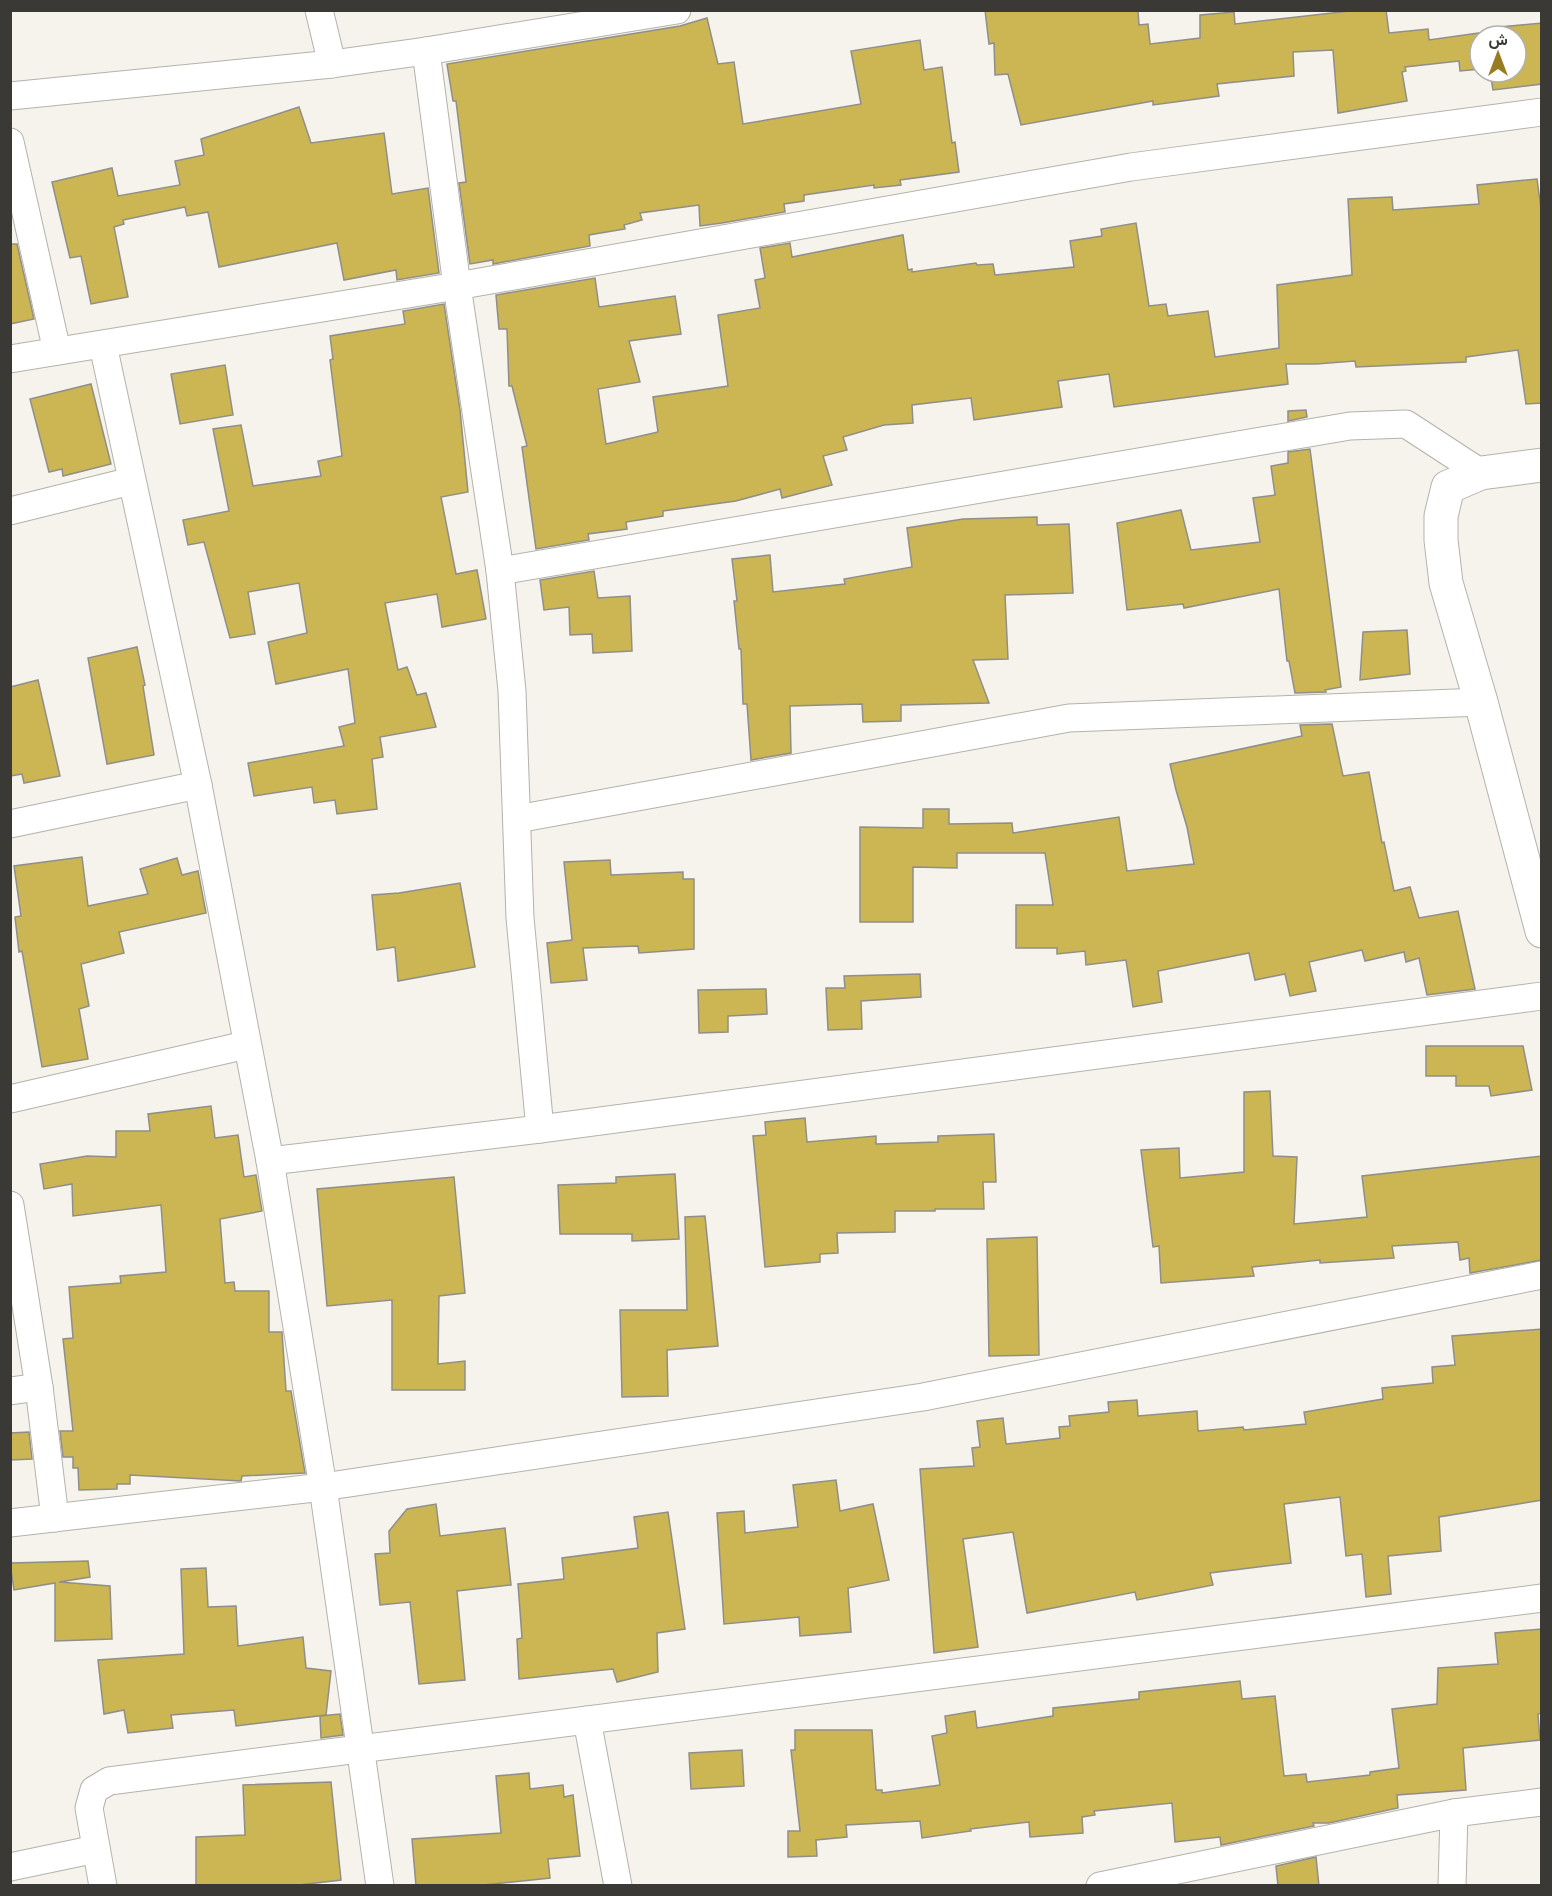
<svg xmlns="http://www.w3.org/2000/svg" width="1552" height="1896" viewBox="0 0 1552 1896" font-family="Signika,Vazirmatn,sans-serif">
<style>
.building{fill:#ccb653;stroke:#908e88;stroke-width:1.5}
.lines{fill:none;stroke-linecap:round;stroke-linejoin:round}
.minor-casing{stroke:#b3b2ab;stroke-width:29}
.tertiary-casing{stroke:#b3b2ab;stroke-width:35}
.minor{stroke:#fff;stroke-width:27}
.tertiary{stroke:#fff;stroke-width:33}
</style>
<rect width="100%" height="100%" fill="#f5f3ec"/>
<g class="building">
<path d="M985,10H1138L1139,25L1148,24L1150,44L1200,38V15L1234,12L1235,24L1359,10H1386L1389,33L1428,29L1429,40L1500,30V27L1542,23V84L1493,90L1490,72H1516V36H1480V69L1460,71L1459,61L1405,67L1406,71L1402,72L1407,101L1338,113L1333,50L1293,52L1294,76L1217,84L1219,96L1153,105V101L1021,125L1008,74L995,75L994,43L989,44Z"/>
<path d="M707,18L718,64L734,62L743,124L861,104L851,51L920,40L924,70L942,67L952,143L955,142L959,172L900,180L901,185L874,188V185L804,195V201L784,204L785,212L722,223L700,226L699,205L640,213L642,220L624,225L625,229L589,235L590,246L493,264V260L470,264L459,183L466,182L456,101H453L447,64L680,26Z"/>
<path d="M299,107L311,143L384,133L392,194L428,188L439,273L397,280L396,270L344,280L337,243L219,267L208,212L187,216L185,207L123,220L124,224L114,227L128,297L91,304L81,256L70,258L52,182L112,168L118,196L180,185L175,161L204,155L201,139Z"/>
<path d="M1537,179L1542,216V403L1526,404L1518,350L1466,357V362L1356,367L1355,361L1316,364H1286L1288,384L1114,407L1109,374L1058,381L1062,407L974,420L971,398L912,405L913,423L884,425L843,437L847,450L823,456L832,485L782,498L780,489L736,501L663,511V516L626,522L627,529L588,534L589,540L536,549L522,447L527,446L512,386H509L507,329H499L496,295L595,278L599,307L675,296L681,334L629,341L640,382L598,389L606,444L658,432L653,397L728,386L718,315L760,308L755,280L765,278L760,248L790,243L792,257L903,235L908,270L912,269V272L976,263L977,265L993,264L995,275L1074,267L1070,241L1102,236L1101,229L1136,223L1149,306L1166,304L1168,316L1208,311L1215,357L1279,348L1277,285L1352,275L1348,199L1392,197L1393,210L1479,204L1477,185Z"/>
<path d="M10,244H17L34,319L10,324Z"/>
<path d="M444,304L460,410L468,492L441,497L456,574L477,570L486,619L442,627L437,594L385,603L398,670L407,667L417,695L426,693L436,727L380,737L383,757L372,759L377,809L337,814L335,800L314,803L312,787L254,796L248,763L344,746L339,727L355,723L348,669L276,684L268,642L307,633L299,583L248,592L255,634L230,638L204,542L188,545L183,520L229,511L213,429L241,425L253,486L321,476L318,461L342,456L330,360L333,359L330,336L405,324L403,311Z"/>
<path d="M225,365L233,415L180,424L171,374Z"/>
<path d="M91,384L111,464L63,476L62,469L49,472L30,399Z"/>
<path d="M1306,410L1307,417L1288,421V411Z"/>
<path d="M1310,449L1341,687L1325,690L1326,692L1295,693L1289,661H1287L1279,589L1184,608L1183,604L1127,610L1117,523L1181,510L1191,550L1260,542L1253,498L1275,495L1271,466L1288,463V452Z"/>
<path d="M1037,517V525L1069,524L1073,593L1005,595L1008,659L973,660L989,703L901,705V721L863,722L862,704L790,706L791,753L751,760L747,704H743L741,649H739L734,601H737L732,559L770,555L773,592L845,584L844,579L912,567L907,528L963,519Z"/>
<path d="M594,571L598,598L630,596L632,651L593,653L592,634L570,635L569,607L544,610L540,580Z"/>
<path d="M1407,630L1410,674L1360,680L1363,632Z"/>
<path d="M137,647L145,685L143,686L154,755L107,764L88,658Z"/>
<path d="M38,680L60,776L24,783L22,774L10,776V687Z"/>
<path d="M1332,724L1343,776L1369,772L1382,843L1384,842L1394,891L1410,887L1419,918L1458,911L1475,989L1427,995L1419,958L1406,962L1404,952L1365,961L1362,950L1309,962L1316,991L1290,996L1285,974L1255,980L1249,953L1158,971L1162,1002L1133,1007L1126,960L1086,965L1085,951L1057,954V948H1016V905H1053L1045,853H957V868L913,867V922H860V827L923,828V809H949V824L1012,823L1013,833L1119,817L1127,871L1194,864L1187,827L1176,790L1170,764L1302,736L1300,725Z"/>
<path d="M82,857L88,906L148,894L140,869L177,858L182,875L198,871L206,913L119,932L124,953L81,964L89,1006L79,1009L88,1059L42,1067L22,951L19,952L15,917L21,916L14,866Z"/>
<path d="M610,860L611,875L683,872V879H694V949L639,953L638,946L583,948L587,980L551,983L547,943L572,940L564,862Z"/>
<path d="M460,883L475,967L398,981L395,947L377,950L372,895L399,893Z"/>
<path d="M920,974L921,997L861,1001L862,1029L828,1030L826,988H845L844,976Z"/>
<path d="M766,989L767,1014L728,1016V1032L699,1033L698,990Z"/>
<path d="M1426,1046H1523L1532,1090L1491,1096L1489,1086H1456V1076H1426Z"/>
<path d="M1270,1091L1273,1156L1297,1157L1294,1224L1367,1217L1362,1176L1542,1156V1260L1470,1273L1469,1258L1460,1260L1458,1242L1392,1246L1394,1258L1320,1263V1260L1252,1267L1254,1276L1161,1283L1159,1246L1153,1247L1141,1150L1179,1148L1180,1178L1244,1172V1092Z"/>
<path d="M211,1106L215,1138L238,1135L244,1177L256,1175L262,1211L220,1219L225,1283L234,1282L235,1291H269V1332H282L286,1391H291L305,1473L242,1476L241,1481L130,1475V1484H117V1489L79,1490L78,1468H73V1457H63L60,1431H73L63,1339L73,1338L69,1287L121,1283L120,1276L166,1272L161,1205L73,1216L72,1184L44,1189L40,1164L87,1156L116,1157V1131H150L148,1114Z"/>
<path d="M805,1118L807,1142L876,1136V1144L938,1142V1136L994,1134L996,1182H983L984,1209H935V1211H895V1232L837,1233L838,1253L820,1254V1262L765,1267L753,1136L766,1135L765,1122Z"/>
<path d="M675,1174L679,1239L632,1241V1234H560L558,1185L616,1183V1177Z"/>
<path d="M454,1177L465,1293L439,1296L438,1364L465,1361V1390H392V1300L327,1306L317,1189Z"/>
<path d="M705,1216L718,1346L667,1350L668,1396L622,1397L620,1310H687L685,1217Z"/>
<path d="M1037,1237L1039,1355L989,1356L987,1239Z"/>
<path d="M1542,1329V1500L1439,1517L1441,1551L1388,1556L1391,1594L1366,1597L1362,1554L1346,1556L1340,1497L1284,1504L1291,1563L1210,1573L1213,1585L1137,1600L1135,1592L1027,1613L1013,1532L963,1539L978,1647L934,1653L920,1469L974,1466L972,1448L980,1447L977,1421L1003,1418L1006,1444L1060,1438L1059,1427L1070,1426L1069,1416L1109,1412L1108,1402L1137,1400L1138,1416L1197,1411L1198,1431L1243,1427L1244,1430L1306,1424L1304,1412L1383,1399L1382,1388L1433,1383L1432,1367L1455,1365L1452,1336Z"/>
<path d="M29,1432L32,1459L10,1460V1433Z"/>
<path d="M836,1480L840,1511L873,1504L889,1580L848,1588L851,1632L800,1636L799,1617L724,1624L717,1513L744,1511L745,1533L798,1527L793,1485Z"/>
<path d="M436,1504L440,1536L505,1528L511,1585L457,1591L465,1680L419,1684L410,1602L380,1605L375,1554L390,1553L389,1531L407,1509Z"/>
<path d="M668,1512L685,1629L657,1633L658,1672L617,1682L613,1669L519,1679L517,1639L522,1638L518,1584L564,1579L562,1558L638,1548L634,1517Z"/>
<path d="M88,1561L90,1577L59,1582L110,1586L112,1639L55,1641V1583L14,1590L10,1563Z"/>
<path d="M206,1568L208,1607L236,1606L238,1646L303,1637L306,1668L331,1671L326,1715L236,1726L234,1710L171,1715L173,1728L128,1733L124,1710L104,1714L98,1660L184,1654L181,1569Z"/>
<path d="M1542,1629V1713L1538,1714L1540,1740L1463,1748L1466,1790L1397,1795L1398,1808L1329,1823H1313L1314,1826L1221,1845L1220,1837L1175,1842L1172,1803L1094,1811L1095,1815L1082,1817L1083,1833L1030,1837L1029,1822L970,1829L971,1831L922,1838L920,1821L846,1825L847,1837L816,1840L817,1856L788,1857V1831H800L791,1750H795V1730H872L876,1790H882V1793L940,1785L932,1736L947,1733L945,1716L975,1711L977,1728L1053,1716V1708L1139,1699V1692L1240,1681L1242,1699L1275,1696L1284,1776L1306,1774L1307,1782L1370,1775V1772L1399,1768L1392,1709L1437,1704L1438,1668L1498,1664L1495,1633Z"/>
<path d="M340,1714L343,1735L321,1738L320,1716Z"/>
<path d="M742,1750L744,1786L691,1789L689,1753Z"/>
<path d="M529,1773L530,1789L563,1785L564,1797L573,1795L580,1856L548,1859L550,1878L474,1886H416L412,1839L501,1833L496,1776Z"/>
<path d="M331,1782L341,1880L290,1886H196V1837L245,1835L243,1785Z"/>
<path d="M1316,1857L1319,1886H1278L1276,1866Z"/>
</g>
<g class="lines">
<defs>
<g id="minor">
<path d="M319,10L332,64"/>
<path d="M426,51L457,286L500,571L512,691L520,918L540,1129"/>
<path d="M10,96L332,64L426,51L677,10"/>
<path d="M10,142L57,351"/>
<path d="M103,345L198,785L270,1161L323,1487L380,1886"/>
<path d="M10,359L457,286L1131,167L1542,112"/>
<path d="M10,511L131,481"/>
<path d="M500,571L1350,426L1406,424L1481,473"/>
<path d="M517,819L1069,718L1481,702"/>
<path d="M10,824L198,785"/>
<path d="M10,1099L246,1045"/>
<path d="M270,1161L540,1129L1542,996"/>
<path d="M10,1205L39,1387L55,1518"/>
<path d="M10,1391L39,1387"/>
<path d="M10,1523L323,1487L923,1397L1542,1275"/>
<path d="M587,1720L618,1886"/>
<path d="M10,1867L96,1849"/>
<path d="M103,1886L89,1808L94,1790L109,1781L1542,1598"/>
<path d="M1100,1886L1454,1813L1542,1802"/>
<path d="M1452,1886L1454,1813"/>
</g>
<path id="tertiary" d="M1542,465L1481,473L1448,487L1441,516V540L1446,583L1481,702L1542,931"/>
</defs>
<use href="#minor" class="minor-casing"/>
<use href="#tertiary" class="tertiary-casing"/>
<use href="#minor" class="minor"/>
<use href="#tertiary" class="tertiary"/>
</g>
<rect width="1552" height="1896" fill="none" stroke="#3a3936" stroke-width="24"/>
<g transform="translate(1498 54)"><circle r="28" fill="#ffffff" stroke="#b0b0af" stroke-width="1.5"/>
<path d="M0-4.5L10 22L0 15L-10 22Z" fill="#987c24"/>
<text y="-9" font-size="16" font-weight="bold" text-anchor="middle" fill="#3a3936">ش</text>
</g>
</svg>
